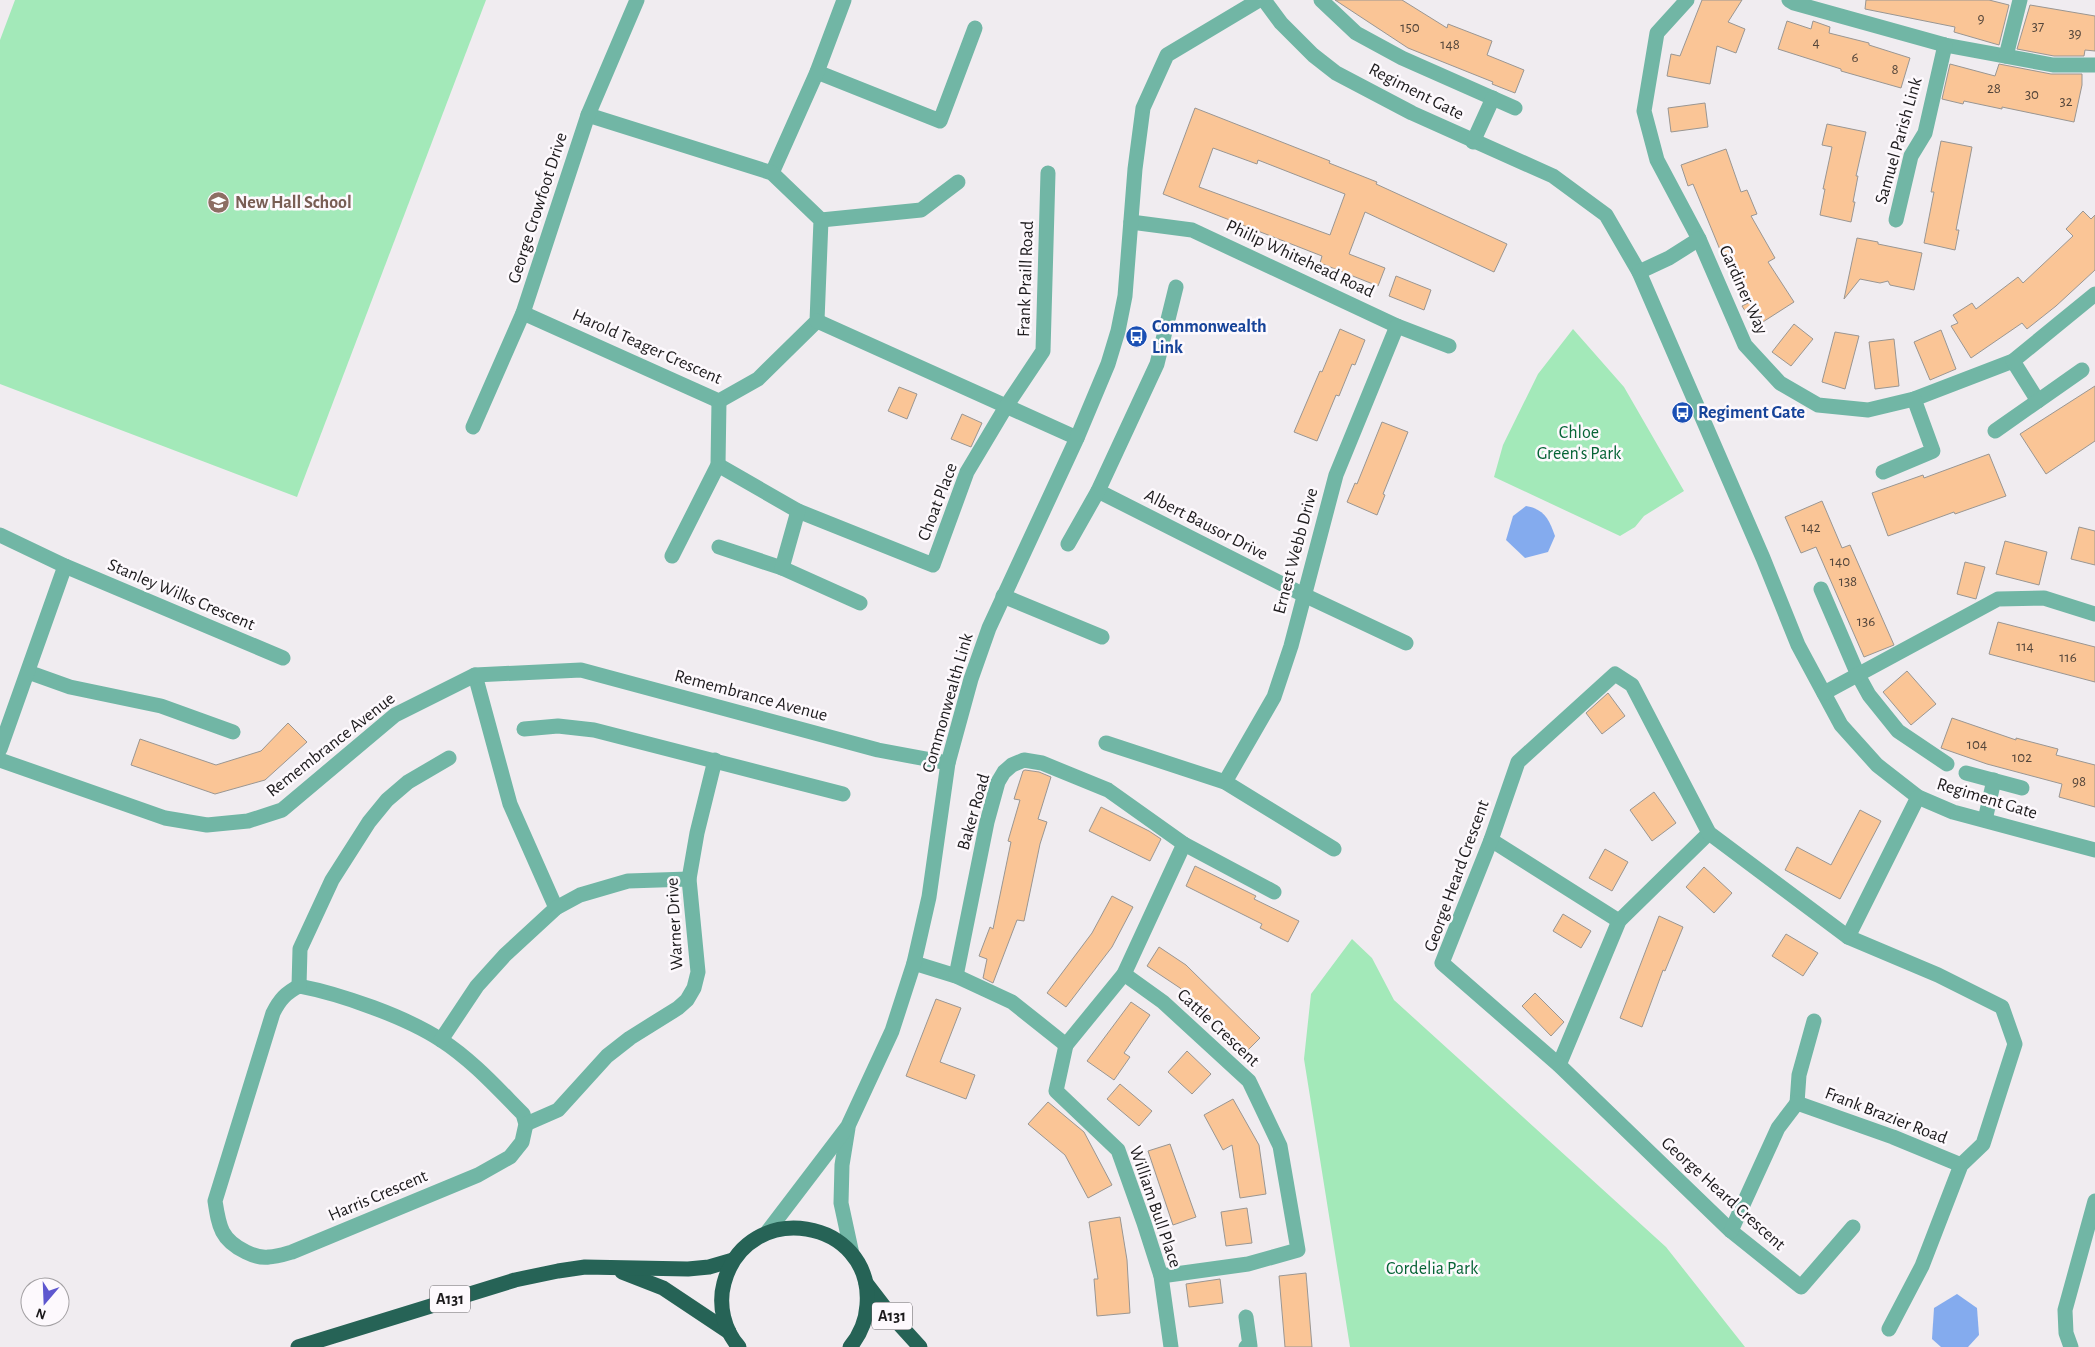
<svg xmlns="http://www.w3.org/2000/svg" width="2095" height="1347" viewBox="0 0 2095 1347" font-family="'Alegreya Sans',sans-serif">
<style>
.green{fill:#a3e9b9}
.water{fill:#84abee}
.building{fill:#fac596;stroke:#9a9692;fill-rule:evenodd}
.lines{fill:none;stroke-linecap:round;stroke-linejoin:round}
.minor{stroke:#71b6a5;stroke-width:15}
.highway{stroke:#266356;stroke-width:15}
.labels{text-anchor:middle;dominant-baseline:central;stroke-width:5;stroke-linejoin:round;paint-order:stroke}
.number-label{font-size:15px;fill:#54463b}
.shield{fill:#fdf9fd;stroke:#605e60;stroke-width:1}
.shield-label{font-size:16px;font-weight:bold;fill:#1d1b1d}
.street-label{font-size:18px;fill:#1d1b1d;stroke:#fdf9fd}
.education-label{font-size:18px;font-weight:bold;fill:#785e54;stroke:#fdf9fd;text-anchor:start}
.transit-label{font-size:18px;font-weight:bold;fill:#164399;stroke:#fdf9fd;text-anchor:start}
.park-label{font-size:18px;fill:#066436;stroke:#fdf9fd}
</style>
<rect width="100%" height="100%" fill="#f0ecf0"/>
<g class="green">
<path d="M15,0H486L297,497L0,384V40Z"/>
<path d="M1573,329L1624,387L1684,491L1644,516L1635,527L1620,536L1494,477L1503,445L1538,374Z"/>
<path d="M1352,939L1372,958L1394,1000L1666,1247L1745,1347H1350L1304,1059L1311,994Z"/>
</g>
<g class="water">
<path d="M1526,506C1544,509 1549,519 1555,536L1548,552L1525,558L1506,540L1513,516Z"/>
<path d="M1957,1294L1977,1308L1979,1335L1968,1347H1941L1932,1339L1934,1308Z"/>
</g>
<g class="building">
<path d="M1335,0H1402L1447,28L1448,24L1492,41L1487,55L1524,70L1515,93L1492,84L1493,82L1408,48Z"/>
<path d="M1702,0H1742L1728,22L1745,29L1736,53L1717,46L1710,84L1667,76L1671,54L1680,56Z"/>
<path d="M1866,0H1989L2009,5L1999,45L1954,32L1955,27L1865,9Z"/>
<path d="M2030,5L2095,16V51L2085,50L2084,56H2054L2017,49Z"/>
<path d="M1787,21L1811,29L1813,21L1830,27L1829,33L1869,43V45L1910,58L1901,88L1841,71V69L1778,49Z"/>
<path d="M1950,64L1995,76L1999,64L2051,74H2082V85L2074,122L2002,107V109L1964,101L1963,104L1942,99Z"/>
<path d="M1705,103L1708,127L1671,132L1668,108Z"/>
<path d="M1195,108L1330,161L1329,163L1377,182L1376,184L1507,244L1494,272L1365,212L1349,254L1385,268L1378,286L1320,263L1322,256L1163,194ZM1213,148L1257,164L1258,160L1345,194L1330,235L1199,187Z"/>
<path d="M1827,124L1866,132L1856,176H1858L1853,202H1855L1851,222L1820,215L1825,189H1823L1832,147L1822,145Z"/>
<path d="M1941,141L1972,147L1956,230H1959L1955,250L1924,243L1934,192H1931Z"/>
<path d="M1726,149L1741,192L1747,190L1757,214L1751,216L1775,258L1768,262L1794,302L1755,327L1742,306L1748,303L1723,257L1693,184L1688,186L1681,165Z"/>
<path d="M2083,211L2091,219L2095,215V270L2056,306L2027,329L2022,323L1971,358L1951,326L1958,323L1953,315L1972,303L1976,309L2018,277L2023,283L2073,236L2066,229Z"/>
<path d="M1857,238L1878,242V244L1922,253L1914,290L1890,285L1888,281L1880,283L1860,279L1844,299Z"/>
<path d="M1396,276L1431,290L1424,310L1389,296Z"/>
<path d="M1794,324L1813,339L1791,366L1772,352Z"/>
<path d="M1340,329L1365,340L1355,365L1352,364L1339,396L1336,395L1317,441L1294,432L1320,371L1322,372Z"/>
<path d="M1941,330L1956,369L1930,380L1914,342Z"/>
<path d="M1835,332L1859,336L1845,389L1822,382Z"/>
<path d="M1894,339L1899,386L1875,389L1869,342Z"/>
<path d="M2095,386V441L2046,474L2020,434Z"/>
<path d="M899,387L917,394L907,419L888,411Z"/>
<path d="M962,414L982,423L971,447L951,439Z"/>
<path d="M1382,422L1408,432L1383,494L1385,495L1377,515L1347,502L1355,483L1357,484Z"/>
<path d="M1989,454L2006,496L1955,514L1954,512L1888,536L1872,493L1923,475L1924,478Z"/>
<path d="M1822,501L1842,548L1850,545L1894,645L1864,657L1816,547L1801,553L1785,517Z"/>
<path d="M2079,527L2095,531V565L2071,559Z"/>
<path d="M2005,541L2047,552L2039,585L1996,574Z"/>
<path d="M1965,562L1985,567L1976,599L1957,594Z"/>
<path d="M1998,622L2095,647V682L1989,654Z"/>
<path d="M1907,671L1936,704L1911,725L1883,692Z"/>
<path d="M1608,693L1625,716L1602,734L1586,713Z"/>
<path d="M1952,718L2016,740V738L2058,749L2056,755L2095,765V807L2059,797L2062,784L1987,764L1941,748Z"/>
<path d="M288,723L307,742L265,780L215,794L131,765L140,739L216,765L261,751Z"/>
<path d="M1025,770L1039,772L1051,777L1038,819L1047,822L1040,844L1024,921L1017,920L993,983L983,978L987,959L979,956L990,927L993,929L1011,842L1008,841L1020,800L1014,799L1023,771Z"/>
<path d="M1654,792L1676,823L1652,841L1630,810Z"/>
<path d="M1101,807L1149,831L1161,839L1150,861L1089,831Z"/>
<path d="M1860,810L1881,821L1840,899L1785,870L1797,847L1831,865Z"/>
<path d="M1605,849L1628,862L1612,891L1589,878Z"/>
<path d="M1195,866L1256,896L1254,899L1299,921L1288,942L1260,928L1262,924L1186,886Z"/>
<path d="M1704,867L1732,893L1714,913L1686,887Z"/>
<path d="M1112,896L1133,907L1112,947L1066,1007L1047,993L1092,933Z"/>
<path d="M1563,914L1591,931L1581,948L1553,931Z"/>
<path d="M1659,916L1683,927L1665,971L1663,970L1642,1027L1620,1018Z"/>
<path d="M1786,934L1818,953L1803,976L1772,956Z"/>
<path d="M1159,947L1186,965L1260,1038L1247,1051L1180,988L1147,966Z"/>
<path d="M1535,993L1564,1022L1551,1036L1522,1006Z"/>
<path d="M936,999L961,1008L940,1062L975,1075L966,1099L906,1076Z"/>
<path d="M1131,1002L1150,1015L1124,1053L1130,1057L1114,1080L1087,1061Z"/>
<path d="M1187,1051L1211,1074L1192,1094L1168,1072Z"/>
<path d="M1120,1084L1152,1111L1139,1126L1107,1099Z"/>
<path d="M1233,1099L1259,1145L1266,1194L1240,1198L1232,1145L1223,1150L1204,1115Z"/>
<path d="M1048,1102L1084,1132L1112,1185L1088,1198L1065,1155L1028,1124Z"/>
<path d="M1170,1144L1196,1217L1173,1225L1148,1151Z"/>
<path d="M1247,1208L1252,1243L1226,1246L1221,1212Z"/>
<path d="M1120,1217L1127,1260L1130,1313L1097,1316L1094,1279H1098L1089,1222Z"/>
<path d="M1306,1273L1312,1347H1285L1279,1276Z"/>
<path d="M1220,1279L1223,1303L1189,1307L1186,1284Z"/>
</g>
<g class="lines">
<g class="minor">
<path d="M1264,0L1281,23L1313,55L1336,73L1412,113L1553,176L1606,215L1639,272L1763,558L1798,645L1841,725L1877,765L1918,797L1953,812L2095,850"/>
<path d="M1321,0L1356,33L1402,58L1515,108"/>
<path d="M1687,0L1657,33L1644,111L1657,160L1699,239L1745,345L1780,383L1818,405L1868,410L1914,399L2013,361L2095,294"/>
<path d="M1789,0L1794,3L1945,45L2053,65H2095"/>
<path d="M2006,56L2020,0"/>
<path d="M817,72L940,121L975,28"/>
<path d="M1473,142L1493,98"/>
<path d="M772,173L817,72L844,0"/>
<path d="M821,220L921,210L958,182"/>
<path d="M1896,220L1911,156L1925,133L1945,45"/>
<path d="M1131,222L1192,230L1397,326L1449,346"/>
<path d="M1639,272L1669,258L1699,239"/>
<path d="M523,313L719,401L758,379L817,321L821,220L772,173L588,115"/>
<path d="M817,321L1077,438"/>
<path d="M2013,361L2038,401"/>
<path d="M473,427L523,313L588,115L637,0"/>
<path d="M1995,431L2082,370"/>
<path d="M718,465L798,511L933,565L967,472L1007,405L1043,351L1048,173"/>
<path d="M1883,472L1933,451L1914,399"/>
<path d="M1098,491L1304,595L1406,643"/>
<path d="M0,535L65,566L283,658"/>
<path d="M1068,544L1098,491L1157,364L1176,287"/>
<path d="M719,547L782,568L860,603"/>
<path d="M672,556L718,465L719,401"/>
<path d="M782,568L798,511"/>
<path d="M1821,589L1858,675L1869,695L1898,731L1947,764"/>
<path d="M1003,596L1102,637"/>
<path d="M28,672L70,687L161,706L233,732"/>
<path d="M475,675L510,804L556,908"/>
<path d="M1824,693L1998,599L2044,598L2095,614"/>
<path d="M524,729L558,726L594,730L843,794"/>
<path d="M1106,743L1225,782L1334,849"/>
<path d="M0,749L65,566"/>
<path d="M0,760L165,818L207,825L248,821L282,810L395,715L475,675L581,670L878,750L948,763"/>
<path d="M1966,773L2022,788"/>
<path d="M1225,782L1274,697L1291,646L1336,475L1397,326"/>
<path d="M1985,820L1994,780"/>
<path d="M1491,840L1619,921"/>
<path d="M1848,937L1918,797"/>
<path d="M914,963L956,976L1012,1002L1066,1045L1124,974L1184,844"/>
<path d="M1124,974L1163,1002L1249,1081L1280,1146L1298,1250L1248,1264L1161,1276"/>
<path d="M956,976L987,822L998,782L1004,772L1012,765L1024,760L1042,763L1108,790L1184,844L1274,892"/>
<path d="M299,986C341,994 406,1017 441,1040C472,1060 497,1088 523,1114L526,1124L522,1142L510,1157L478,1175L292,1252C285,1254 276,1257 269,1257C262,1258 252,1255 246,1252C221,1240 219,1227 215,1201L273,1013C280,999 286,993 299,986Z"/>
<path d="M299,986L300,949L332,880L369,822L387,800L408,782L449,758"/>
<path d="M441,1040L477,986L505,955L556,908L580,895L628,881L689,879"/>
<path d="M1066,1045L1056,1091L1118,1150L1144,1223L1161,1276L1171,1347"/>
<path d="M1559,1065L1619,921L1709,833"/>
<path d="M1797,1103L1799,1075L1814,1021"/>
<path d="M526,1124L558,1110L607,1056L630,1038L678,1008L687,1000L694,988L698,972L689,879L697,833L715,760"/>
<path d="M848,1128L842,1165L841,1203L852,1254"/>
<path d="M1853,1227L1801,1287L1731,1231L1559,1065L1442,963L1491,840L1518,762L1615,674L1632,685L1709,833L1848,937L1938,975L2002,1007L2015,1044L1983,1144L1961,1165L1922,1266L1889,1329"/>
<path d="M768,1231L848,1126L892,1031L914,963L929,897L948,763L971,679L989,628L1077,438L1108,364L1118,331L1125,296L1135,169L1143,108L1167,55L1259,0"/>
<path d="M1731,1231L1778,1128L1797,1103L1893,1137L1961,1165"/>
<path d="M1246,1347L1250,1346L1246,1317"/>
<path d="M2071,1347L2066,1333L2065,1310L2095,1201"/>
</g>
<g class="highway">
<path d="M622,1272L663,1288L729,1332"/>
<path d="M866,1283L889,1313L920,1347"/>
<path d="M298,1347L515,1280L558,1271L585,1267L688,1269L709,1267L733,1260"/>
<path d="M739,1347C724,1330 718,1305 724,1283C747,1197 874,1218 867,1305C866,1321 860,1335 850,1347"/>
</g>
</g>
<defs>
<symbol id="school-disc" viewBox="-11 -11 22 22"><circle r="9.5" fill="#8d6e63" stroke="#fdf9fd"/><path d="M0-5L7-2L0 1L-7-2ZM-4 1L0 2.5L4 1V4Q0 6-4 4Z" fill="#fff"/></symbol>
<symbol id="bus-disc" viewBox="-11 -11 22 22"><circle r="9.5" fill="#1a4fb4" stroke="#fdf9fd"/><path d="M-5-6H5V4H4V6H2V4H-2V6H-4V4H-5ZM-3.5-4V0h7V-4ZM-3.5 1.2v1.5H-2V1.2ZM2 1.2v1.5H3.5V1.2Z" fill="#fff"/></symbol>
</defs>
<g fill-rule="evenodd">
<use href="#school-disc" x="206" y="190" width="25" height="25"/>
<use href="#bus-disc" x="1124" y="324" width="25" height="25"/>
<use href="#bus-disc" x="1670" y="400" width="25" height="25"/>
</g>
<g class="labels">
<g class="number-label">
<text x="1981" y="18">9</text>
<text x="2038" y="26">37</text>
<text x="1410" y="27">150</text>
<text x="2075" y="33">39</text>
<text x="1816" y="42">4</text>
<text x="1450" y="44">148</text>
<text x="1855" y="57">6</text>
<text x="1895" y="69">8</text>
<text x="1994" y="88">28</text>
<text x="2032" y="94">30</text>
<text x="2066" y="101">32</text>
<text x="1811" y="527">142</text>
<text x="1840" y="561">140</text>
<text x="1848" y="581">138</text>
<text x="1866" y="621">136</text>
<text x="2025" y="646">114</text>
<text x="2068" y="657">116</text>
<text x="1977" y="744">104</text>
<text x="2022" y="757">102</text>
<text x="2079" y="781">98</text>
</g>
<g class="shield">
<rect x="430" y="1285.5" width="40" height="27" rx="4"/>
<rect x="872" y="1302.5" width="40" height="27" rx="4"/>
</g>
<g class="shield-label">
<text x="450" y="1299">A131</text>
<text x="892" y="1316">A131</text>
</g>
<g class="street-label">
<text transform="translate(1416 92) rotate(27)">Regiment Gate</text>
<text transform="translate(1899 141) rotate(-74)">Samuel Parish Link</text>
<text transform="translate(538 208) rotate(-72)">George Crowfoot Drive</text>
<text transform="translate(1300 259) rotate(25)">Philip Whitehead Road</text>
<text transform="translate(1026 279) rotate(-88)">Frank Praill Road</text>
<text transform="translate(1743 290) rotate(66)">Gardiner Way</text>
<text transform="translate(647 347) rotate(24)">Harold Teager Crescent</text>
<text transform="translate(938 502) rotate(-69)">Choat Place</text>
<text transform="translate(1206 525) rotate(27)">Albert Bausor Drive</text>
<text transform="translate(1296 551) rotate(-75)">Ernest Webb Drive</text>
<text transform="translate(181 595) rotate(23)">Stanley Wilks Crescent</text>
<text transform="translate(751 696) rotate(15)">Remembrance Avenue</text>
<text transform="translate(948 703) rotate(-74)">Commonwealth Link</text>
<text transform="translate(331 745) rotate(-38)">Remembrance Avenue</text>
<text transform="translate(1987 799) rotate(17)">Regiment Gate</text>
<text transform="translate(974 812) rotate(-74)">Baker Road</text>
<text transform="translate(1457 876) rotate(-70)">George Heard Crescent</text>
<text transform="translate(675 924) rotate(-93)">Warner Drive</text>
<text transform="translate(1218 1028) rotate(43)">Cattle Crescent</text>
<text transform="translate(1886 1116) rotate(21)">Frank Brazier Road</text>
<text transform="translate(1723 1194) rotate(42)">George Heard Crescent</text>
<text transform="translate(378 1196) rotate(-23)">Harris Crescent</text>
<text transform="translate(1155 1207) rotate(71)">William Bull Place</text>
</g>
<g class="education-label">
<text x="235" y="203">New Hall School</text>
</g>
<g class="transit-label">
<text x="1152" y="327">Commonwealth<tspan x="1152" dy="21">Link</tspan></text>
<text x="1698" y="413">Regiment Gate</text>
</g>
<g class="park-label">
<text x="1579" y="433">Chloe<tspan x="1579" dy="21">Green's Park</tspan></text>
<text x="1432" y="1269">Cordelia Park</text>
</g>
</g>
<g transform="translate(45 1302) rotate(199)"><circle r="24" fill="#fdf9fd" stroke="#a3a0a3"/>
<path d="M0-4L9 19L0 12L-9 19Z" fill="#5e57cf"/>
<text y="-8" font-size="14" font-weight="bold" text-anchor="middle" fill="#1d1b1d">N</text>
</g>
</svg>
